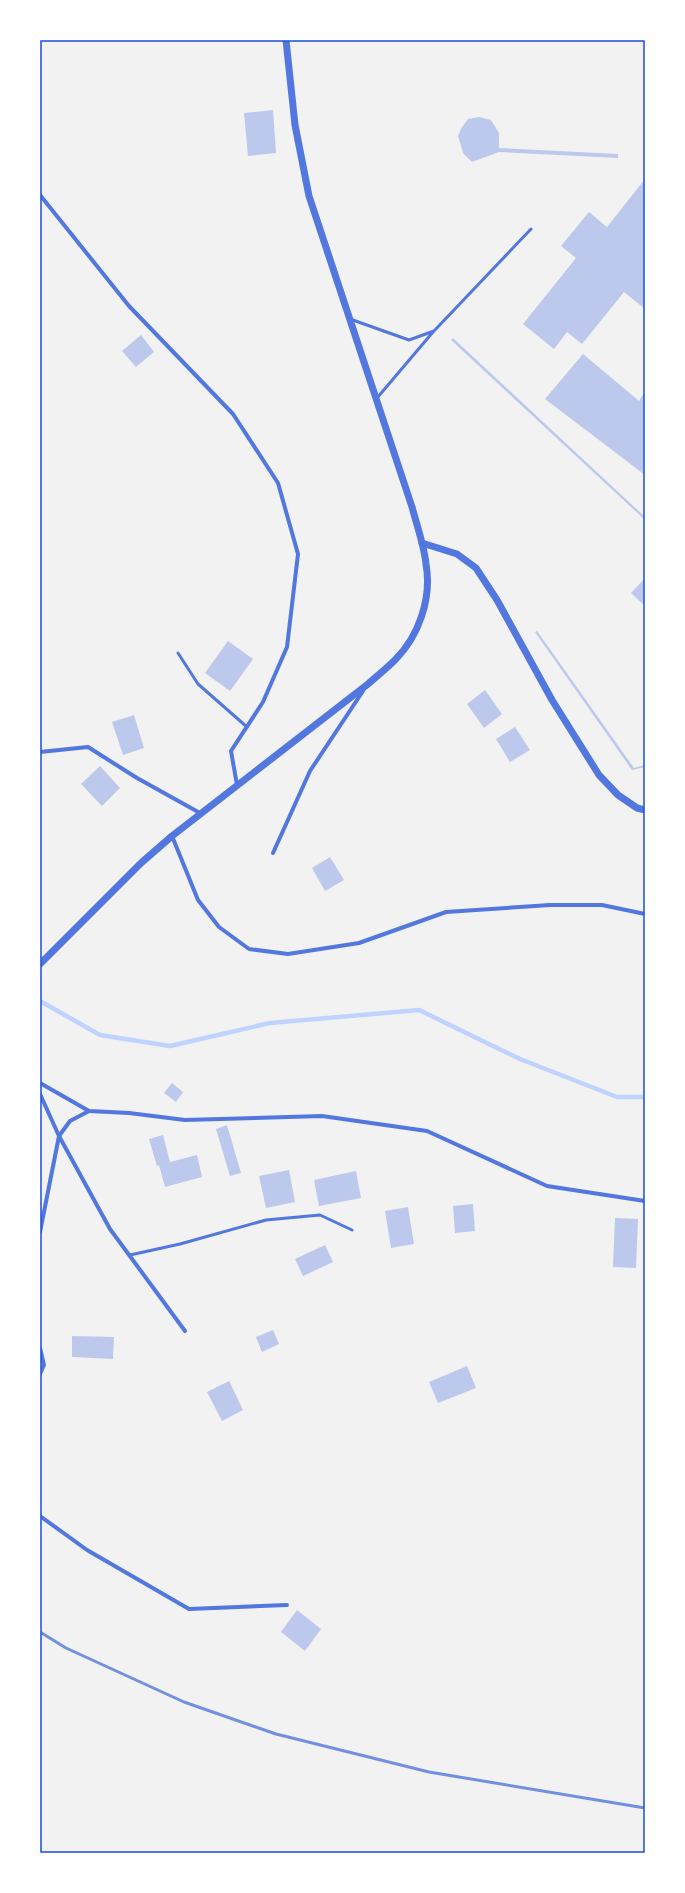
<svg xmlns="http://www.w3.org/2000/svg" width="685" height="1893" viewBox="0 0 685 1893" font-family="Rubik,sans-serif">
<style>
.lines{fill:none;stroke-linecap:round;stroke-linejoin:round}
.stream{stroke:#bfd3fe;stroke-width:4.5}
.building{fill:#bdc9ec}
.service{stroke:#5277de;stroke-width:3}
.minor{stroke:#5277de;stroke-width:4}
.tertiary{stroke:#5277de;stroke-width:7}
.rail{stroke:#7290e2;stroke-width:3}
.neatline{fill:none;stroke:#1d4ed8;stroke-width:1.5}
</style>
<rect width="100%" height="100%" fill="#f2f2f2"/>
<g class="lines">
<path class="stream" d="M40,1001L100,1035L170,1046L270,1023L419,1010L520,1059L617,1097H645"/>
</g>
<g class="building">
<path d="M273,110L276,153L248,156L244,113Z"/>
<path d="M479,117L491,120L499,133V148L618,154V158L499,152L472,162L463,153L458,136L462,127L468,119Z"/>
<path d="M645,179V309L624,292L582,344L567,332L554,349L523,324L576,258L561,246L589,212L607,227Z"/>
<path d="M141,335L154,352L136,367L122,351Z"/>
<path d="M453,338L645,517V520L451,340Z"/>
<path d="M583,354L639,401L645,391V475L545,399Z"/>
<path d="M645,578V606L631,593Z"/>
<path d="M537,631L634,768L645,765V767L632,770L535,632Z"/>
<path d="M228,641L253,659L230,691L205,673Z"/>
<path d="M485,690L502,714L484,728L467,704Z"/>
<path d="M134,715L144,748L123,755L112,722Z"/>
<path d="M515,727L530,750L510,762L496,739Z"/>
<path d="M100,766L120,788L102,806L81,784Z"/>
<path d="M330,857L344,880L325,891L312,868Z"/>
<path d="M172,1083L183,1092L176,1102L164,1093Z"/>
<path d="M227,1125L241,1173L230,1176L216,1129Z"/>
<path d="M163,1135L170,1162L197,1155L202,1177L165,1187L159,1165L157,1166L149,1139Z"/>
<path d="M289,1170L295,1202L266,1208L259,1176Z"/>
<path d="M356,1171L361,1198L319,1206L314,1180Z"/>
<path d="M473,1204L475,1231L455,1233L453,1206Z"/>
<path d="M408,1207L414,1244L391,1248L385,1211Z"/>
<path d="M615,1218L638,1219L636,1268L613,1267Z"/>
<path d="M325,1245L333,1262L303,1276L295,1259Z"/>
<path d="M273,1330L279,1344L262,1352L256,1337Z"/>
<path d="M72,1336L114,1337L113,1359L72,1357Z"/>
<path d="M467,1366L476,1388L438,1403L429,1382Z"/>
<path d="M229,1381L243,1410L222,1421L207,1392Z"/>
<path d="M297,1610L321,1629L305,1651L281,1632Z"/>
</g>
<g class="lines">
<g class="service">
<path d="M350,319L409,340L434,331L531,229"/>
<path d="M377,398L433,332"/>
<path d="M178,653L198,684L247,727"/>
<path d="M130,1255L180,1244L266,1220L320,1215L352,1230"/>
</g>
<g class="minor">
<path d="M40,195L129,306L233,414L278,483L298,554L287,647L263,702L231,751L237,785"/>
<path d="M40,752L88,747L137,778L200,813"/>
<path d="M172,836L198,900L219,927L249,949L288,954L359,943L446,912L550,905H602L645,914"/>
<path d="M273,853L310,771L363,691"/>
<path d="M40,1083L89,1111L129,1113L185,1120L322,1116L427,1131L547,1186L645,1201"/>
<path d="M40,1094L59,1136L110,1229L185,1331"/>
<path d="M40,1232L59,1136L70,1121L89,1111"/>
<path d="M40,1348L44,1365L40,1374"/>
<path d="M40,1516L87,1550L189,1609L287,1605"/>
</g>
<g class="tertiary">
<path d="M422,543L457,554L476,568L497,600L552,700L599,775L618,795L637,808L645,810"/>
<path d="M40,964L141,863L172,836L368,684C377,676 387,668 395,660C419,636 432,598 426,564C424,545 417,526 412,507L309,196L295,125L286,40"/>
</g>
<path class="rail" d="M40,1632L66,1648L184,1702L276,1734L429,1772L645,1808"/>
</g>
<rect width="685" height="1893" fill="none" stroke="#ffffff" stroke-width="82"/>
<rect x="41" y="41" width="603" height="1811" class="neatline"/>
</svg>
